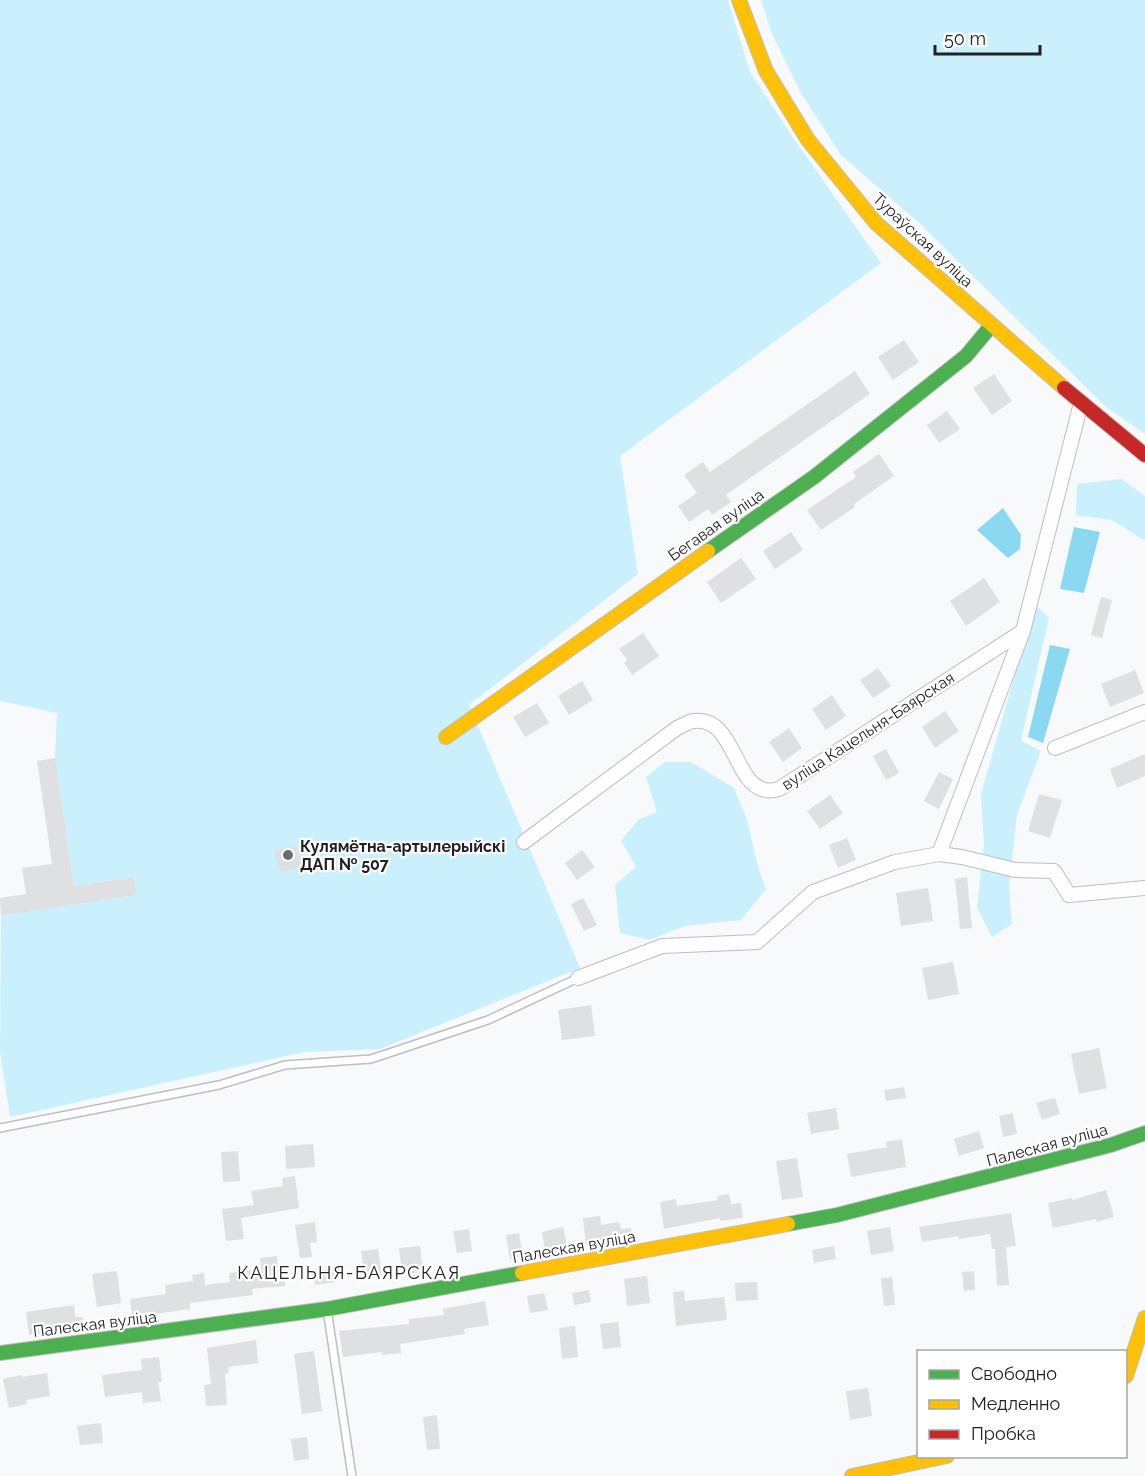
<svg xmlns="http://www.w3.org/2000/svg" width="1145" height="1476" viewBox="0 0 1145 1476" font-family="Raleway,sans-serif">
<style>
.green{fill:#caf0fd}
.water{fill:#8ad9f0}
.building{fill:#dfe0e2}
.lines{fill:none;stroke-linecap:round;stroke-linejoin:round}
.lane-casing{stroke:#bdbebf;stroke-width:10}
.street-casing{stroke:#bdbebf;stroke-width:16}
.fast-casing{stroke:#bdbebf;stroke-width:16}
.slow-casing{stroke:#bdbebf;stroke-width:16}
.jam-casing{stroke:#bdbebf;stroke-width:16}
.lane{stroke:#fefefe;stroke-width:7}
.street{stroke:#fefefe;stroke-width:14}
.fast{stroke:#4caf50;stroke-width:14}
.slow{stroke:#ffc107;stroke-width:14}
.jam{stroke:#c62828;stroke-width:14}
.poi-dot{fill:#6b6d6e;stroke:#fff;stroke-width:2}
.labels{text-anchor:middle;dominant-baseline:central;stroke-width:4.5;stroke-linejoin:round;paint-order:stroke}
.street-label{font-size:16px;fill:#202122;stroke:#fff}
.poi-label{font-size:16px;font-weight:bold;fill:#202122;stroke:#fff;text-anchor:start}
.neighbourhood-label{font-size:18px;letter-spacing:1.5px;fill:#202122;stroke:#fff}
</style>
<rect width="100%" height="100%" fill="#f7f9fb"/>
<g class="green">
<path d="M0,0H728L750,72L792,136L881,263L620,456L638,574L469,705L580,968L380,1049L305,1052L10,1117L0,1051L1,916L137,895L134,877L74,886L55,758L57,713L0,701Z"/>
<path d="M761,0H1145V434L1105,406L919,223L841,155L801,93L772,34Z"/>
<path d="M1121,479L1145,496V541L1112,520L1076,515L1077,484Z"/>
<path d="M1035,604L1049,618L1021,741L1041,751L1017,815L1009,885L1012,924L992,937L977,908L984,844L981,794Z"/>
<path d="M665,762H691L734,788L747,820L758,867L766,889L741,920L685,926L649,940L620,933L615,885L636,867L621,841L638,820L657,812L646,777Z"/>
</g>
<g class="water">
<path d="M1003,508L1021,535L1020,549L1008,558L977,530Z"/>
<path d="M1074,527L1100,532L1084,593L1060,589Z"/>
<path d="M1050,645L1070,649L1043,743L1028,737Z"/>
</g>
<g class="building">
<path d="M904,340L919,362L893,380L878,357Z"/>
<path d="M855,371L870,394L726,495L731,502L712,515L708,509L689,522L678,506L697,493L684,475L703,462L710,472Z"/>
<path d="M994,374L1012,401L992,415L973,388Z"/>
<path d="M947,411L960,429L939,443L927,425Z"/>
<path d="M879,454L894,476L854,504L855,507L821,530L807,510L856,477L853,472Z"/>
<path d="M791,532L803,550L775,569L763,551Z"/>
<path d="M741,558L756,579L721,603L707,582Z"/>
<path d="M984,578L1000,602L966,626L950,601Z"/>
<path d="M1101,597L1112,600L1102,638L1091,635Z"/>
<path d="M643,633L659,656L632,675L624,663L627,660L619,649Z"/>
<path d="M878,668L891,686L873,698L860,680Z"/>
<path d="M1135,670L1144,693L1110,707L1101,684Z"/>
<path d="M582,681L593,700L569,715L558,696Z"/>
<path d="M832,695L846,716L826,730L812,709Z"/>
<path d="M537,703L549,723L525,737L513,717Z"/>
<path d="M945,711L959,731L935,748L922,727Z"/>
<path d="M789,728L802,748L783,762L769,742Z"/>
<path d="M886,749L899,773L886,780L873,756Z"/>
<path d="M1145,754V776L1117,788L1110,769Z"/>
<path d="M55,758L74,886L134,877L137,895L1,916L0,898L26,894L22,868L52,864L37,761Z"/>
<path d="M939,772L953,779L939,809L924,801Z"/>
<path d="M1039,794L1062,800L1050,838L1028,831Z"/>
<path d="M830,795L843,813L820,829L807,811Z"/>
<path d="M847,838L856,860L838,868L829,845Z"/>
<path d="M295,846L308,866L281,872L274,850Z"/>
<path d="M582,850L595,867L577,880L565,863Z"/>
<path d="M967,877L972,928L960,929L955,879Z"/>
<path d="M928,888L933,921L901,926L896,893Z"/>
<path d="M583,898L597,925L584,931L571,904Z"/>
<path d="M953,962L959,994L928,1000L922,968Z"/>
<path d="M591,1005L595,1036L562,1040L558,1010Z"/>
<path d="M1099,1048L1107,1088L1079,1094L1071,1054Z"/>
<path d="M904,1087L906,1098L886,1101L884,1090Z"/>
<path d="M1055,1098L1060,1114L1042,1120L1036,1103Z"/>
<path d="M836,1108L839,1129L811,1134L807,1113Z"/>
<path d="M1013,1113L1017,1134L1003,1137L999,1116Z"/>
<path d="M979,1131L984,1148L959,1156L954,1139Z"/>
<path d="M902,1139L906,1167L851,1177L847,1154L887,1147L886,1142Z"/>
<path d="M313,1144L315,1167L286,1169L285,1146Z"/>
<path d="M238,1151L240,1181L223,1182L221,1152Z"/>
<path d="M797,1158L803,1197L782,1200L776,1161Z"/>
<path d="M295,1176L299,1208L241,1218L244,1239L226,1241L222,1209L254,1205L251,1191L283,1186L282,1178Z"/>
<path d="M1106,1190L1114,1217L1097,1222L1096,1219L1053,1228L1048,1203L1072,1198L1073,1200Z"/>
<path d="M729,1194L731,1204L741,1203L743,1218L720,1221V1218L664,1229L660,1202L676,1199L677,1206L718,1200L717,1196Z"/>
<path d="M1011,1213L1016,1246L1006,1247L1009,1285L997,1286L995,1249H992L990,1234L959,1239L958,1236L922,1242L919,1227Z"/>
<path d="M600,1216L601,1225L619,1222L621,1229L631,1228L633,1240L612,1244L611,1242L586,1246L583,1218Z"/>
<path d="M315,1222L317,1242L310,1243L312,1257L300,1258L295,1225Z"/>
<path d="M563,1227L568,1252L546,1256L542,1232Z"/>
<path d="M890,1227L894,1251L871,1255L867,1231Z"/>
<path d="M469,1229L472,1251L457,1253L453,1231Z"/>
<path d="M519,1233L523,1257L510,1259L506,1235Z"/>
<path d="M420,1246L423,1272L402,1274L399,1248Z"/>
<path d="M834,1246L836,1259L814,1263L812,1250Z"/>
<path d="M378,1249L382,1276L365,1279L361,1251Z"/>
<path d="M277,1256L278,1272L284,1271L285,1286L252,1289L253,1295L190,1303V1309L148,1315L149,1321L133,1323L130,1299L166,1294L165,1285L193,1281L192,1275L204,1273L205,1285L230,1282L229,1273L261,1269L260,1258Z"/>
<path d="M333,1268L335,1282L315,1285L313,1270Z"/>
<path d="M117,1271L121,1303L97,1307L92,1274Z"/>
<path d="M974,1271L975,1290L964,1291L962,1272Z"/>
<path d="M647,1276L650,1303L627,1306L624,1279Z"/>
<path d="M892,1277L895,1305L884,1306L881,1278Z"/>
<path d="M757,1282L758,1300L736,1301L735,1283Z"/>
<path d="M589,1290L591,1302L574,1305L572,1293Z"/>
<path d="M684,1291L685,1301L724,1297L727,1320L676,1326L673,1292Z"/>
<path d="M544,1293L548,1310L530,1313L527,1296Z"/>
<path d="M485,1301L489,1325L464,1329L465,1334L400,1344L401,1353L382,1355V1352L343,1357L339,1331L409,1324V1319L444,1315L443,1309Z"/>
<path d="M74,1305L75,1317H83V1329L45,1331V1333L29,1335L26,1312Z"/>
<path d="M618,1322L621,1347L603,1349L600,1324Z"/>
<path d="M575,1326L578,1357L562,1359L559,1328Z"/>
<path d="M256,1340L258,1363L228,1367L229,1373L225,1374L227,1405L206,1406L204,1385L211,1384L207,1348Z"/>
<path d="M314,1351L322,1411L302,1414L294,1354Z"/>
<path d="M159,1357L162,1382H158L161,1401L143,1403L142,1392L105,1397L102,1375L142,1370L141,1359Z"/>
<path d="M47,1373L50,1396L26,1400L27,1404L9,1408L3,1379L21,1375L22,1377Z"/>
<path d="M868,1388L872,1416L850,1420L846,1391Z"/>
<path d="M437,1415L440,1449L427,1450L423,1417Z"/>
<path d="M101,1423L103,1443L80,1445L77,1426Z"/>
<path d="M307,1437L309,1459L294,1461L291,1439Z"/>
</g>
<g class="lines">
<defs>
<g id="lane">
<path d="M0,1128L219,1085L285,1065L371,1059L488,1020L578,978"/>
<path d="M327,1309L352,1476"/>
</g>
<g id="street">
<path d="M1055,748L1145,712"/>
<path d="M524,842L677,728C682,726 689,721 694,721C734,716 734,784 765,790C769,791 775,790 779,789L1023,631"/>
<path d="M939,854L1023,631L1081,403"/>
<path d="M578,978L662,946L757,942L813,892L895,862L939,854L962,857L1015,870L1054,871L1069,895L1145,888"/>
</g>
<g id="fast">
<path d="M708,551L814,477L966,356L991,326"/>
<path d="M788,1224L837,1215L1111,1145L1145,1133"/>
<path d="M0,1353L327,1309L522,1273"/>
</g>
<g id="slow">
<path d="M739,0L766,71L808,140L876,223L1064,388"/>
<path d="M446,737L708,551"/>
<path d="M522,1273L788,1224"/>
<path d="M1126,1376L1145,1318"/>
<path d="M852,1476L947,1456"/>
</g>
<path id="jam" d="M1064,388L1145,455"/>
</defs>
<use href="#lane" class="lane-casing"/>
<use href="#street" class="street-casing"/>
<use href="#fast" class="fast-casing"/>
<use href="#slow" class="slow-casing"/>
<use href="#jam" class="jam-casing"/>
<use href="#lane" class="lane"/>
<use href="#street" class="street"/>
<use href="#fast" class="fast"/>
<use href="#slow" class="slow"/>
<use href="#jam" class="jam"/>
</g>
<circle class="poi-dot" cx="288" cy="855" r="6"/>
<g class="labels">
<g class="street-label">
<text transform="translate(923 240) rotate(43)">Тураўская вуліца</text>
<text transform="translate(716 525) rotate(-35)">Бегавая вуліца</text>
<text transform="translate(868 731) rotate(-33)">вуліца Кацельня-Баярская</text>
<text transform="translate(1047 1145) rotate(-15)">Палеская вуліца</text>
<text transform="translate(574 1247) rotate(-10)">Палеская вуліца</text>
<text transform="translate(95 1324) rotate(-7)">Палеская вуліца</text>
</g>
<g class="poi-label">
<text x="300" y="846">Кулямётна-артылерыйскі<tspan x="300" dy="18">ДАП № 507</tspan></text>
</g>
<g class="neighbourhood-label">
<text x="349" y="1272">КАЦЕЛЬНЯ-БАЯРСКАЯ</text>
</g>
</g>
<rect x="917" y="1350" width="210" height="108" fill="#ffffff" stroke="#a6a6a7" stroke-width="1.5"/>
<rect x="929" y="1370" width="30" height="9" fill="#4caf50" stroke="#a6a6a7" stroke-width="1.5"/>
<text x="971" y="1380" font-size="18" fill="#202122">Свободно</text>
<rect x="929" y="1400" width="30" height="9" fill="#ffc107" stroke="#a6a6a7" stroke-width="1.5"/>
<text x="971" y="1410" font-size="18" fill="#202122">Медленно</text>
<rect x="929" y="1430" width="30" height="9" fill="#c62828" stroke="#a6a6a7" stroke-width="1.5"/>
<text x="971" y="1440" font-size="18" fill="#202122">Пробка</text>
<path d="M935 45v9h105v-9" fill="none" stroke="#202122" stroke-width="3"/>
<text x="944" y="45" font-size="18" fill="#202122" stroke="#ffffff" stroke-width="4.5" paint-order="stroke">50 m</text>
</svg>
